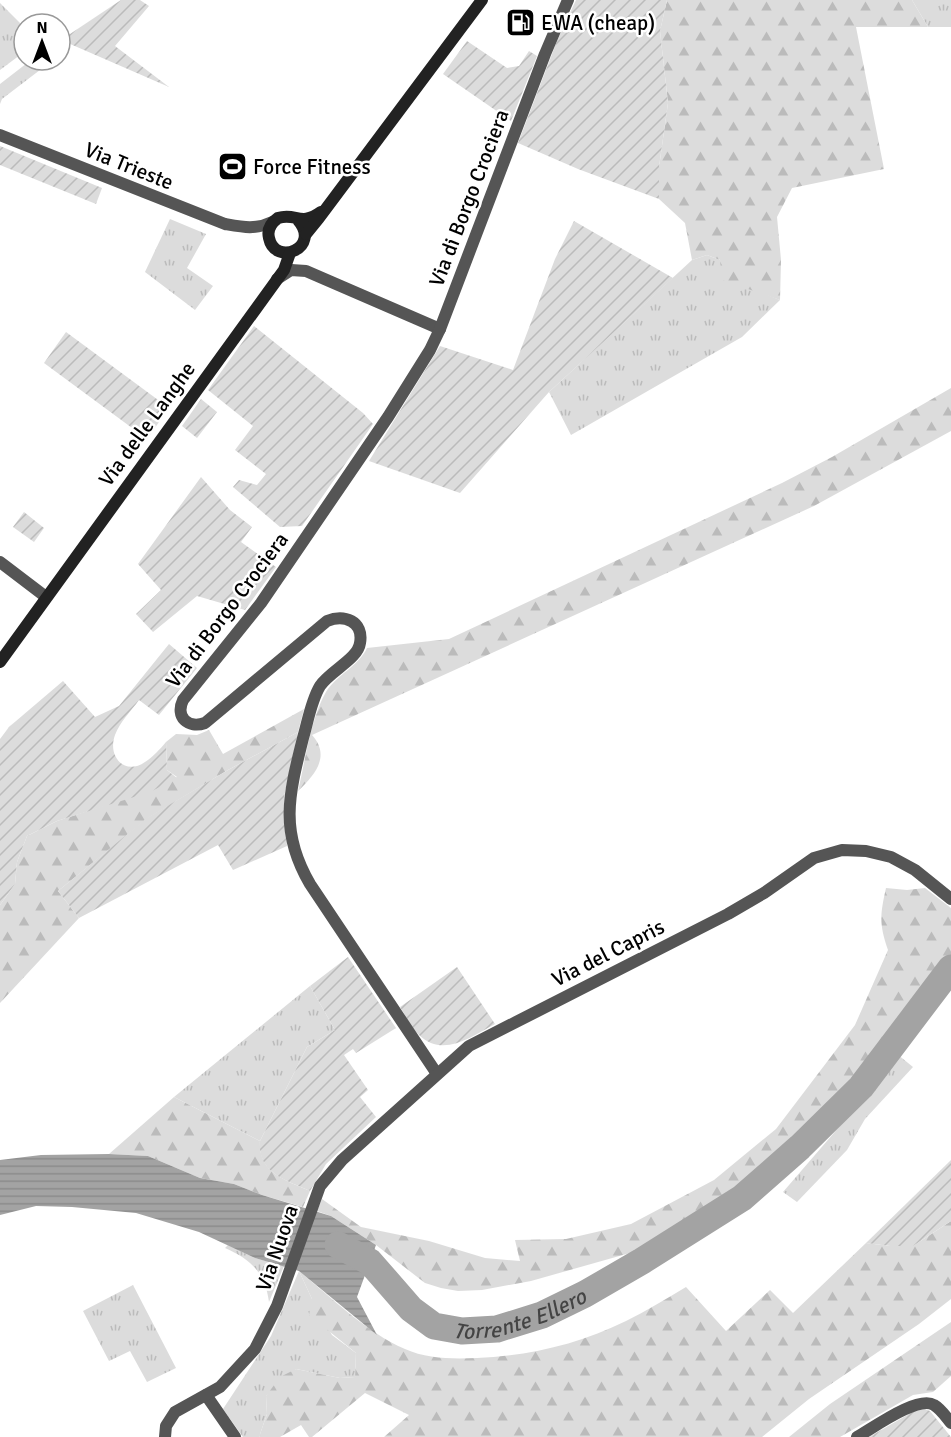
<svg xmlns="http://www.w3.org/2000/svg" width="951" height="1437" viewBox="0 0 951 1437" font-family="Signika,sans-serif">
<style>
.grass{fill:url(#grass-tufts)}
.forest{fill:url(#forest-firs)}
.garden{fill:url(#garden-furrows)}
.water{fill:url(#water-rules)}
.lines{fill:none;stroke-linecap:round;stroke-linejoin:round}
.river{stroke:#a3a3a3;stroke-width:27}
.street{stroke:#555;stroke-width:12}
.secondary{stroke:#222;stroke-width:12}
.labels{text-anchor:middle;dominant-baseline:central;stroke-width:5;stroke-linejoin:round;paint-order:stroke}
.poi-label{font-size:21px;fill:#000;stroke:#fff;text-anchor:start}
.street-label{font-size:21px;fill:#000;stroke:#fff}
.water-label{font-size:22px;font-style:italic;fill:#444;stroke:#fff}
</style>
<defs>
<pattern id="grass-tufts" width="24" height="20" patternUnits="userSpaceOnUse" patternTransform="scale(1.5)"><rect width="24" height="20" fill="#dcdcdc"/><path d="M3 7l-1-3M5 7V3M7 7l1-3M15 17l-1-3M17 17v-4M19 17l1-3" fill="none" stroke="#bbb"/></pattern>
<pattern id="forest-firs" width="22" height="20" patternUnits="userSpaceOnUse" patternTransform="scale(1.5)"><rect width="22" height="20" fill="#dcdcdc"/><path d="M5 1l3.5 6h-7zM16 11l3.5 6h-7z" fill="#bbb"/></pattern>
<pattern id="garden-furrows" width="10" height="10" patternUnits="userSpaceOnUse" patternTransform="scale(1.5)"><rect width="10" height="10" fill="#dcdcdc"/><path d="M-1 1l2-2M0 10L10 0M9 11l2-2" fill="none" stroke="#bbb"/></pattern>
<pattern id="water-rules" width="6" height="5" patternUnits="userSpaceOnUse" patternTransform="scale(1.5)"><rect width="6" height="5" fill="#a3a3a3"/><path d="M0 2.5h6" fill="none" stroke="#8b8b8b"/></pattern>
</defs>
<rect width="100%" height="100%" fill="#fff"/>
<g class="grass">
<path d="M912,0H951V27H928Z"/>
<path d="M0,3L24,27V52L0,70Z"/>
<path d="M31,60H53L2,99L0,104V84Z"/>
<path d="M170,219L206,234L187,268L213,286L195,310L145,272Z"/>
<path d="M707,255L720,260L758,291L780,300L742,337L571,435L549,392L692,260Z"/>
<path d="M310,986L335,1030L307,1047L260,1141L174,1097Z"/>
<path d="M897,1054L913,1067L865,1119L847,1150L797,1202L783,1192L852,1112Z"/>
<path d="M228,1245L255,1258L284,1266L269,1302C265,1273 252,1260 225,1248Z"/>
<path d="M299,1271L312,1299L332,1335L356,1353L355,1377L340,1378L296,1369L266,1396L267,1414L259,1437H243L223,1409L271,1336Z"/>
<path d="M133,1285L176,1368L147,1382L130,1351L109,1361L83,1311Z"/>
</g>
<g class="forest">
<path d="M667,0H912L928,27H856L884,169L792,188L777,217L781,260L780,300L722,280L720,260L707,255L692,260L685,223L659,199V167L668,103L660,31Z"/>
<path d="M951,388V431L814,506L312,735C331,756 315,775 298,791C305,762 311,717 326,692C337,674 358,667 367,648L449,639L782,483L832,457Z"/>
<path d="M304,709L298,732L228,770L148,818L58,891L79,918L0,1003V905L15,884L17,862L27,836L57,821L103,806L177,777L167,770L166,742L176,734L197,735L209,730L223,754Z"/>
<path d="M886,888L907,890L925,888L951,908V956L856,1080L793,1144L737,1193L637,1251L531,1281L482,1290L458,1291L441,1288L425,1283L376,1245L331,1216L317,1211L322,1199L361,1227L429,1241L485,1258L520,1261L515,1240L566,1239L631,1224L714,1180L776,1129L855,1025L888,950C879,924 880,915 886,888Z"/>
<path d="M174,1097L260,1141C258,1173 286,1180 310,1191L303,1207L262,1195L234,1184L200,1178L148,1156L109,1154Z"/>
<path d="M951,1221V1299L919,1324L809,1399L762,1437H384L409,1415L365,1393L312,1437H309L301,1425L280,1437H259L267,1414L266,1396L280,1377L296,1369L340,1378L355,1377L356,1353L309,1315L312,1299L299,1271C333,1299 366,1332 405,1349C427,1359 453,1359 477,1358C529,1356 579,1344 626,1321C646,1311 666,1299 686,1287L726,1331L770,1290L793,1313L866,1243L890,1246H913Z"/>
<path d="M951,1322V1376L933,1392L913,1395L840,1437H789L830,1404Z"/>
</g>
<g class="garden">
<path d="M121,0H140L149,6L115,46L169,87L61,40Z"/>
<path d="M576,0H667L660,31L668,103L659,167V199L578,169L518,143L557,41Z"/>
<path d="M467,41L507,68L519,66L529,51L537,56L511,121L443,74Z"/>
<path d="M0,146L102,188L96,204L0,165Z"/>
<path d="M574,221L673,278L549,392L460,493L369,461L440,346L513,370L555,259Z"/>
<path d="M254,326L363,413L373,424L302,526L280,527L233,487L239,480L257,485L266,474L235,450L253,426L208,390Z"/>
<path d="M66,332L169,408L147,439L44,363Z"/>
<path d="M201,399L217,412L197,438L182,426Z"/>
<path d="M201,477L230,510L252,527L241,542L276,567L245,610L197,596L153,632L136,614L161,590L138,564Z"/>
<path d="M24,512L44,528L34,542L13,527Z"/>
<path d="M169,644L197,668L159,715L139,700C131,711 120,722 115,735C107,757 125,776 145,762C153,757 160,749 166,742L167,770L177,778L150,792L57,821L27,836L17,862L15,884L0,905V739L9,727L63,681L95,717L119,706Z"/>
<path d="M298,732L284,797L287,846L233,870L218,845L79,918L58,891L147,818L228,770Z"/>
<path d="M348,957L396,1028L356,1053L353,1049L344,1055L368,1090L360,1097L376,1117L326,1164L310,1191C286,1180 257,1173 260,1141L307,1047L335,1030L310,986Z"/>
<path d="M457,967L495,1024C471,1037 443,1058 419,1035C411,1028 406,1016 400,1007Z"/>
<path d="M951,1160V1221L913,1246H890L866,1243Z"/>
<path d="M925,1409L930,1411L951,1437H869L916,1410Z"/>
</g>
<path class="water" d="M109,1154L148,1156L200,1178L234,1184L262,1195L331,1216L376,1245L357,1297L377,1335L299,1271L255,1258L199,1232L136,1213L72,1207L36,1206L0,1215V1160L41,1155Z"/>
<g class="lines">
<path class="river" id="s1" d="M338,1245L370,1262L411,1309L434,1326L462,1331L497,1329L542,1315L585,1294L642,1261L742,1198L800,1147L861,1087L951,968"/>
<g class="street">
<path d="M0,135L225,224C242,227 256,230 272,222"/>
<path d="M277,279L291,270L306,271L440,329"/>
<path d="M0,562L46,597"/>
<path d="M437,1074L310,884C279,831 289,794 303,738C308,721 311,701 320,686C330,671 358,659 360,643C364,621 344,614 327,621L205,723C188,729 175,717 183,700L261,603L388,417L430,350L440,329L545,54L568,0"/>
<path d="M206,1395L235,1437"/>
<path d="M165,1437L166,1426L175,1412L220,1387L255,1349L277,1306L320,1186L342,1160L469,1046L728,914L764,893L814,858L842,850L866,851L891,857L915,870L951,899"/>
<path d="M857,1437C873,1428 918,1395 934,1405C941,1409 946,1417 951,1423"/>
</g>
<g class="secondary">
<path d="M298,220C322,248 275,267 269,238C267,230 271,223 278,218C296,212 300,227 321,212"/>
<path d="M306,234L319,218L482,0"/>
<path d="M0,662L284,270L290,253"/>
</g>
</g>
<defs>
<symbol id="fuel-square" viewBox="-11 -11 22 22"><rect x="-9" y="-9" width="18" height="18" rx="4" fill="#000" stroke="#fff"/><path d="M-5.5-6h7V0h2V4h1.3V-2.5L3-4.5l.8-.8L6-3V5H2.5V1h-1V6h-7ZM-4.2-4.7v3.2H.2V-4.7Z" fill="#fff"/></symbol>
<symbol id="stadium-square" viewBox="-11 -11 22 22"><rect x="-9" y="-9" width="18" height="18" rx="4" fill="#000" stroke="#fff"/><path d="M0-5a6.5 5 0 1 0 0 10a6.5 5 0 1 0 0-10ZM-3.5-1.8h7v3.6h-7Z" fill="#fff"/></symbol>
</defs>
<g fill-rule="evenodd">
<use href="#fuel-square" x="504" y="6" width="33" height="33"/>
<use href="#stadium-square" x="216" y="150" width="33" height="33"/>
</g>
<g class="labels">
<g class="poi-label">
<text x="541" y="23">EWA (cheap)</text>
<text x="253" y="167">Force Fitness</text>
</g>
<g class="street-label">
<text transform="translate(129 166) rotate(22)">Via Trieste</text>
<text transform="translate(469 198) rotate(-69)">Via di Borgo Crociera</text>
<text transform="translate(147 424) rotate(-54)">Via delle Langhe</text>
<text transform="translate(227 610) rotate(-53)">Via di Borgo Crociera</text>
<text transform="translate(608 953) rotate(-27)">Via del Capris</text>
<text transform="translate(277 1248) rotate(-71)">Via Nuova</text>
</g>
<g class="water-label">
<text stroke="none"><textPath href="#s1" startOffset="216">Torrente Ellero</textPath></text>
</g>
</g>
<g transform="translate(42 42)"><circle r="28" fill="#ffffff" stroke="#999999" stroke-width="1.5"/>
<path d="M0-4.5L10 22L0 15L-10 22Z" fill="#000000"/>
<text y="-9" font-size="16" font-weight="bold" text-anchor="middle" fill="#000000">N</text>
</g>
</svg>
